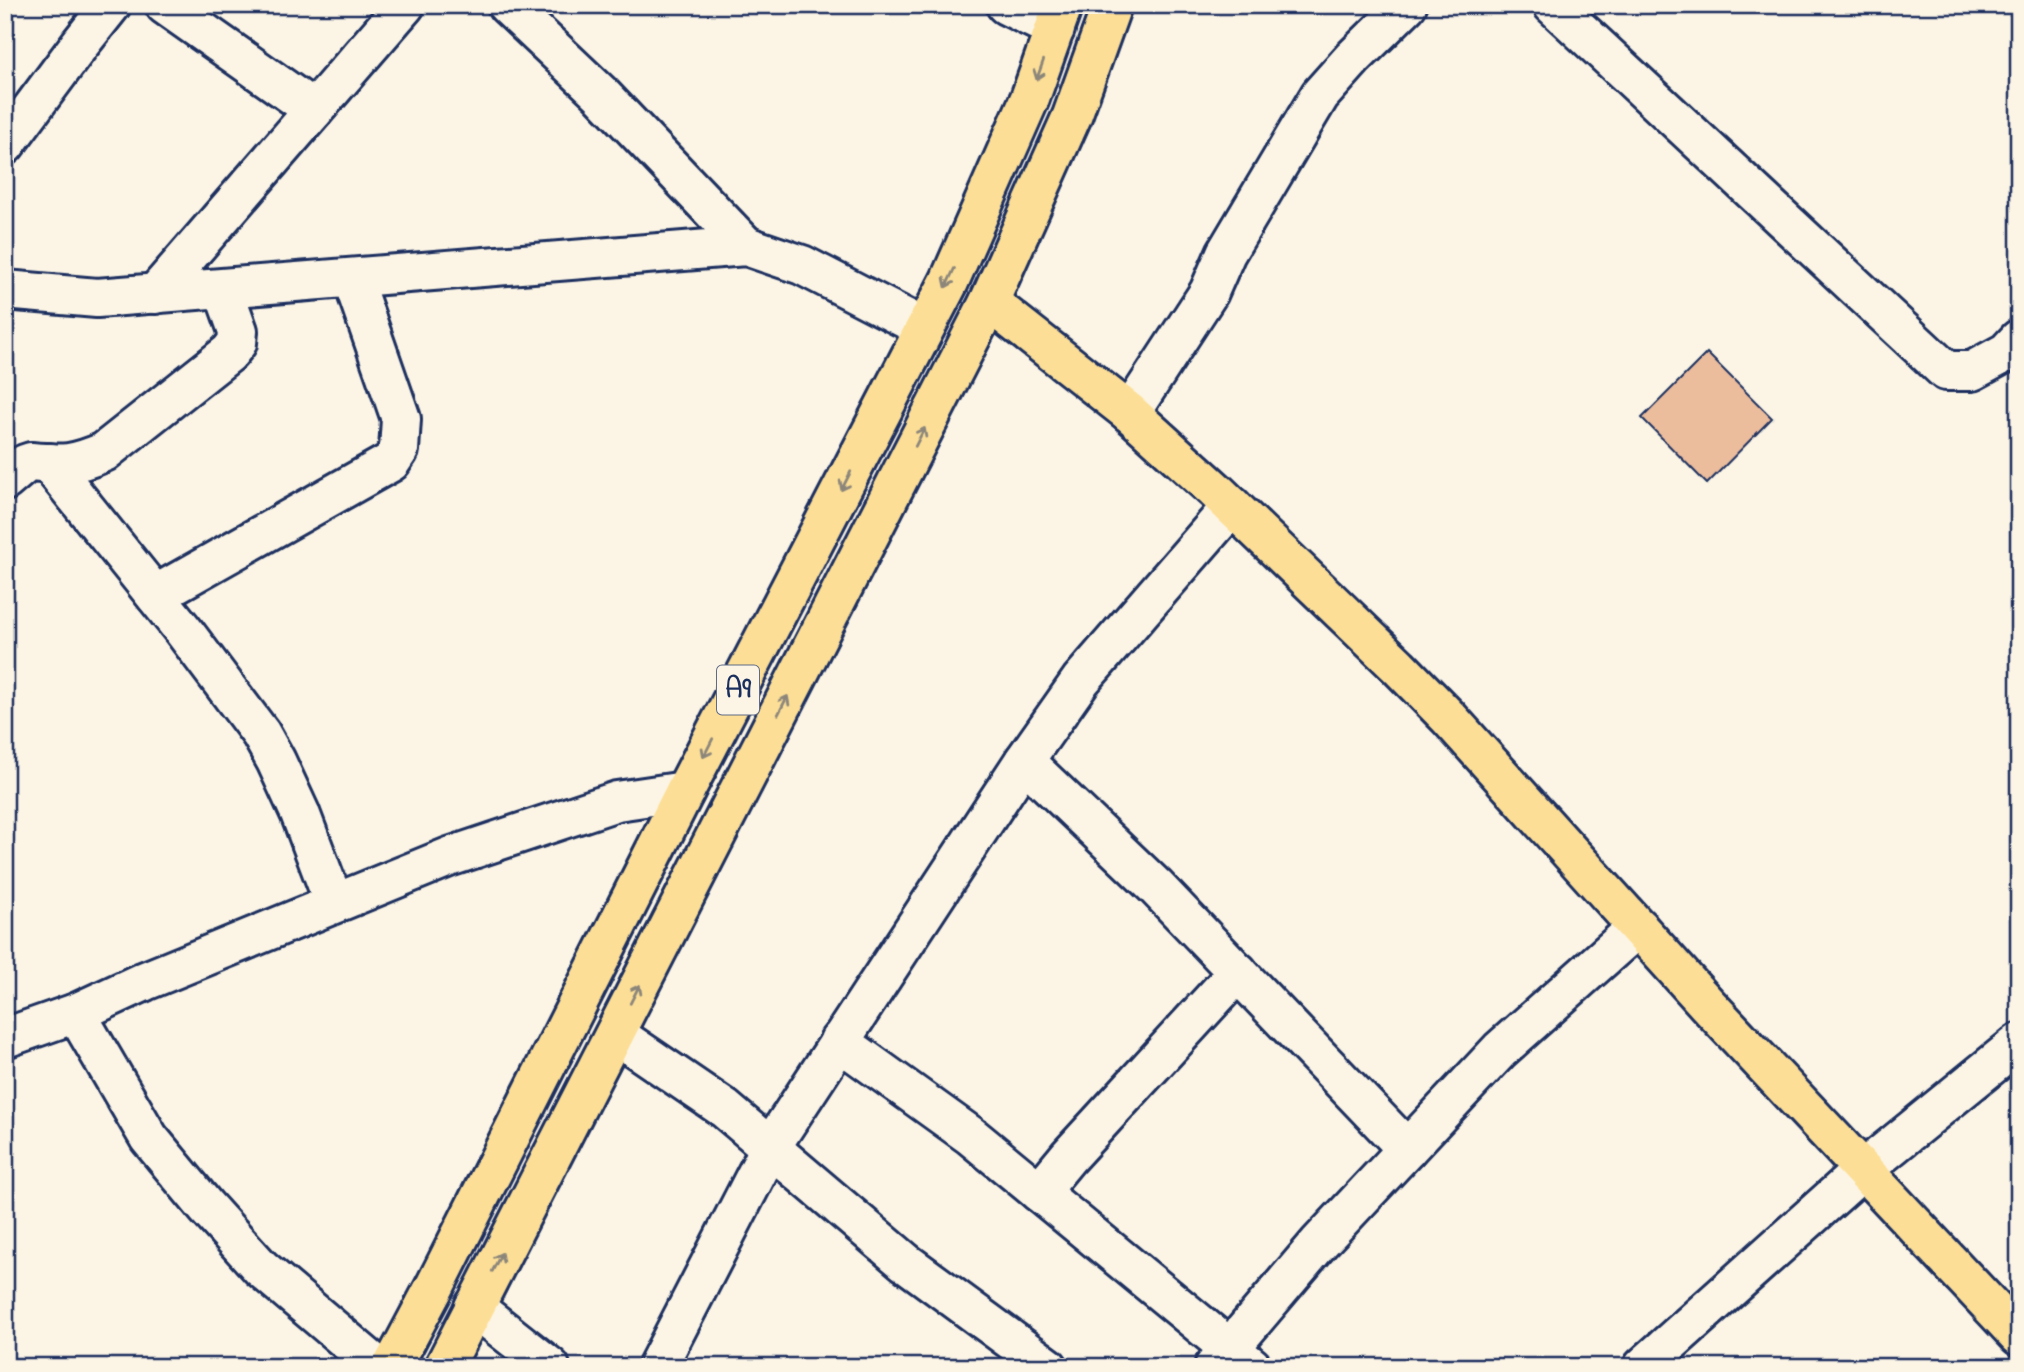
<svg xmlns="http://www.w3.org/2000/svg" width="2024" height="1372" viewBox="0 0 2024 1372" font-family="'Indie Flower',sans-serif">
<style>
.building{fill:#ecbd9c;stroke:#1b2f5e;stroke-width:2}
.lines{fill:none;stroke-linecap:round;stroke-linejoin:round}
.minor-casing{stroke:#1b2f5e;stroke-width:44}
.major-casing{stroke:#1b2f5e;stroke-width:44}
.highway-casing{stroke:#1b2f5e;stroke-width:44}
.minor{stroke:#fcf5e5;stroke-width:38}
.major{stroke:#fcde96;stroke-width:38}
.highway{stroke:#fcde96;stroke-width:38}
.oneway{stroke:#8c867a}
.labels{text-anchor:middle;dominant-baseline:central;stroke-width:6;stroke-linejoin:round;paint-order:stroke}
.shield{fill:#fcf5e5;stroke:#5e6a86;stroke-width:2}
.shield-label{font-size:28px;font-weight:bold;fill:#1b2f5e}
</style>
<rect width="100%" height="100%" fill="#fcf5e5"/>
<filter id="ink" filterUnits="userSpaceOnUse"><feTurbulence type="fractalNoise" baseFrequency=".0143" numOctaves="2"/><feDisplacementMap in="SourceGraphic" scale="14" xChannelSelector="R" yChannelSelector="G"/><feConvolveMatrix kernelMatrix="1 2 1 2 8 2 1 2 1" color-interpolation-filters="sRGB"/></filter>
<g filter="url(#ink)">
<path class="building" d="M1707,353L1772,418L1707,484L1642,418Z"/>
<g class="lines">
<defs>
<g id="minor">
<path d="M165,5L314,110"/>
<path d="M507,5L600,93L746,246"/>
<path d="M1006,5L1055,29"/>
<path d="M1553,5L1946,371H1972L2007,352L2019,339"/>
<path d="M5,145L80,44L111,5"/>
<path d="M5,290L97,298L746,246L802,265L924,328"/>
<path d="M155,294L405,5"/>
<path d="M1130,413L1209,292L1226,253L1320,95L1353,58L1407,5"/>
<path d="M49,463L183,630L261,734L276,761L300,813L334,903"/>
<path d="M5,481L25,464L31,462C63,465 74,465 104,452L229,353L237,343L238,331L223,289"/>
<path d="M155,595L391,462L399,450L401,419L352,278"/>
<path d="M1024,761L1156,887L1407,1149"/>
<path d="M76,1013L149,1138L206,1207L261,1268L378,1367"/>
<path d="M615,1034L725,1109L905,1262L1048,1367"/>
<path d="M5,1038L76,1013L145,981L449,857L617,801L685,791"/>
<path d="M839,1041L971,1136L1252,1367"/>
<path d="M1039,1192L1068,1157L1238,972"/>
<path d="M474,1307L550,1367"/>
<path d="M657,1367L770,1148L1024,761L1081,680L1232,506"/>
<path d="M1214,1367L1319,1243L1500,1050L1638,927"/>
<path d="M1643,1367L1864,1169L2019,1043"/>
</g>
<path id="major" d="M989,302L1130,413L1215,490L1398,666L1449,718L1707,1004L2019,1336"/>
<g id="highway">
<path d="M392,1367L435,1286L685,791L949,282L1030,98L1063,5"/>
<path d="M444,1367L989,302L1072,116L1112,5"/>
</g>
</defs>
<use href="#minor" class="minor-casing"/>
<use href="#major" class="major-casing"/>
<use href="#highway" class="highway-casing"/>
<use href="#minor" class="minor"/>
<use href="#major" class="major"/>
<use href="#highway" class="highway"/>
</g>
<defs><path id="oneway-shaft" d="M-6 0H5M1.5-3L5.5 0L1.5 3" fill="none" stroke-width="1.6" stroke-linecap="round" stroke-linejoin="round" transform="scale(1.75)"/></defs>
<g class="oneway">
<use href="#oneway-shaft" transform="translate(1040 70) rotate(110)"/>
<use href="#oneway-shaft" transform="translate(950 278) rotate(115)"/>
<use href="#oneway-shaft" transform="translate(920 437) rotate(-63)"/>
<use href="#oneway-shaft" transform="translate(846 481) rotate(117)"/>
<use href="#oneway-shaft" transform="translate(783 705) rotate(-63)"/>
<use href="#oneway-shaft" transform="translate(708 748) rotate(117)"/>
<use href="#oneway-shaft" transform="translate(635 994) rotate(-63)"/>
<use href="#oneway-shaft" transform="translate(497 1262) rotate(-63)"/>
</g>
</g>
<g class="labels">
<rect class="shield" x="717" y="665.5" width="42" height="49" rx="5"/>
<g class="shield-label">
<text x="738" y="690">A9</text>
</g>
</g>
<rect width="2024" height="1372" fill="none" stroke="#fcf5e5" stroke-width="28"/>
<rect x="14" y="14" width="1996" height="1344" fill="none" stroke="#1b2f5e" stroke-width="2.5" filter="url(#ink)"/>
</svg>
